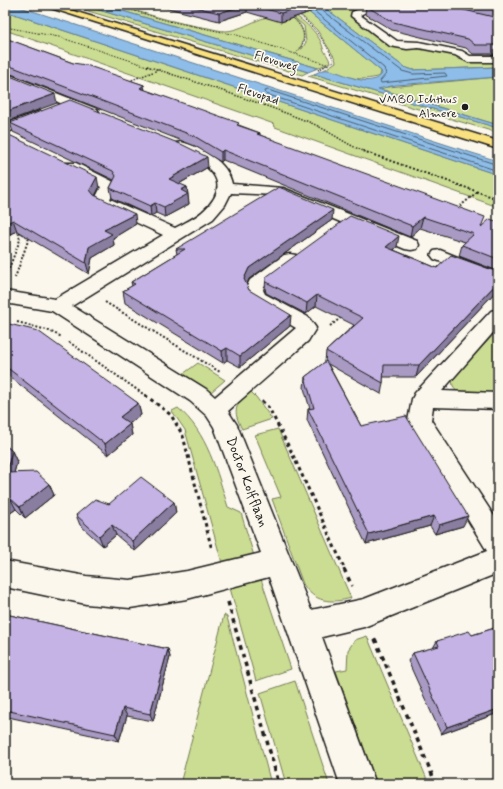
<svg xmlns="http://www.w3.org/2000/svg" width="503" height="789" viewBox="0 0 503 789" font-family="Mynerve,sans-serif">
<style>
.green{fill:#cbdd92;stroke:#747c57}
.water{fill:#8dbde8;stroke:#607d96}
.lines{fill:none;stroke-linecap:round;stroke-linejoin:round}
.shore{stroke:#495c6e;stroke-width:1}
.minor-casing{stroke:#1c1c1c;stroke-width:3}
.major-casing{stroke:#1c1c1c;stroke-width:3}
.path-far4{stroke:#1c1c1c;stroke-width:1;stroke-dasharray:1.5 1.5;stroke-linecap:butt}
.path-far3{stroke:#1c1c1c;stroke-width:1.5;stroke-dasharray:1.5 1.5;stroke-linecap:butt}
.path-far2{stroke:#1c1c1c;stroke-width:2;stroke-dasharray:2 2;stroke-linecap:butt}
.path-far1{stroke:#1c1c1c;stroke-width:3;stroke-dasharray:3.5 3.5;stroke-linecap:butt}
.path{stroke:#1c1c1c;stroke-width:3.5;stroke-dasharray:4.5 4.5;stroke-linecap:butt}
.minor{fill:#fbf7ec;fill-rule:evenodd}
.major{fill:#fae180;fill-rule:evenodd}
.wall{fill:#a99ac4;stroke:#1c1c1c}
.shaded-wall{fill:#897da0;stroke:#1c1c1c}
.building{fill:#c4b3e4;stroke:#1c1c1c}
.poi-dot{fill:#1c1c1c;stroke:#fbf7ec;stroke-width:1.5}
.labels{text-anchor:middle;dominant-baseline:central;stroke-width:3.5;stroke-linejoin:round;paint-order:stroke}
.far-street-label{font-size:12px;fill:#1c1c1c;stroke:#fbf7ec}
.far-poi-label{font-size:12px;fill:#1c1c1c;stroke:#fbf7ec;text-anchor:end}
.street-label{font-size:14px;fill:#1c1c1c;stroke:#fbf7ec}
</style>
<rect width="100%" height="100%" fill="#fbf7ec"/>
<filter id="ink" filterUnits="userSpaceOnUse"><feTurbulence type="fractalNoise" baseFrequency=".025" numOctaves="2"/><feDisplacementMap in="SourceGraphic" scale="8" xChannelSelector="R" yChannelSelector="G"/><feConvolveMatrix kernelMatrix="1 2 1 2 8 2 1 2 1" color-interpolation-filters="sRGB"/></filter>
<g filter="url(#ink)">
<g class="green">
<path d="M68,5H82L308,72L302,75Z"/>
<path d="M102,5H143L130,9C156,17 181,24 208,28C213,29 220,31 226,31C247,30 268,8 291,17C303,23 307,37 300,48L302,49L306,42L304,26L283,8C299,17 319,31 323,48C324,52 329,57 330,62L318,68Z"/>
<path d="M290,5H300L381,71L380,76C359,83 344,76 324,70L336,62L335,58L317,30Z"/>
<path d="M321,5H341L359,9L350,14L390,44L419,47L454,54L458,59L472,62L498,61V67L413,70L404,67Z"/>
<path d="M5,11L498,175V207L275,127L274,124L5,30Z"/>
<path d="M314,74L498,128V133L308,76Z"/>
<path d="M498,77V125L377,88Z"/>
<path d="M498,330V396L458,392L453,386L452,379Z"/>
<path d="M198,363L225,380L211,392L183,374Z"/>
<path d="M250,391L256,397L272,419L242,429C232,410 235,405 250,391Z"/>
<path d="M178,408C207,432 217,472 228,507L241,513L254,556L222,563L185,430L172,411Z"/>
<path d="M278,429L351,598C331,604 314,602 303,584L272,499L281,497L255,435Z"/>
<path d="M261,579L291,669L256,681L230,588Z"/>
<path d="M224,615L227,617L271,784H180Z"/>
<path d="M367,636L429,784H377L336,671L347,669L348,650L355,640Z"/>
<path d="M295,681L329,784H286L260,693Z"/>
</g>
<g class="water">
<path d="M5,5H14L472,153L498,161V175L5,11Z"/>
<path d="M82,5H102L318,68L308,72Z"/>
<path d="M300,5H321L404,67L413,70L498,67V77L396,85L378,89L498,125V128L314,74C317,73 320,71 323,70C338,67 366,92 382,74L381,71Z"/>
</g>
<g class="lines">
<g class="shore">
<path d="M314,11L384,68L386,74L380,81L381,83L447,76L445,73L413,74L402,71L320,9"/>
<path d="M498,165L268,90L265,91L266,94L498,171"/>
</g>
<defs>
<g id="minor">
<path d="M369,5H381L360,15L397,41L419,42L462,51L470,56H498V62H468L455,55L419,48L407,49L390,46L351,16L352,12Z"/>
<path d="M5,73L97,109L99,112L97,115H89L5,80Z"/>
<path d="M40,111L46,115L44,118L5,133V124Z"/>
<path d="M181,142C201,147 228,162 232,184L283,188L417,241L419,245L417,249L411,250L405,249L276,195L231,193L225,205L213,219L72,306L206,389L215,397L296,328L250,301L245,290L250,280L284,255L290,254L296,255L299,259L296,263L264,286L263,290L265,294L308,317L316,328L308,341L228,411L237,425L311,610L364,599L487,551L408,421L412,399L415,393L491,311L498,309V327L442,391L498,393V409L433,407L431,420L498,522V573L364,627L322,637L376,784H340L269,577L187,599L130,608L86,604L5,587V561L86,576L130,580L187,571L261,553L214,427L207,416L190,401L52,311L5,303V291L55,299L163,235L97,204L94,201L101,187L66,169L64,166L66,163H76L114,182L116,185L110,199L175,228C184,223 194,219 202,212C237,182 206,162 176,149L174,146L176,143Z"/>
<path d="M440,250L498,273V284L434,259L431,255L434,251Z"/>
</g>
<path id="major" d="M41,5H54L498,141V149Z"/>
</defs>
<use href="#minor" class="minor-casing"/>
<use href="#major" class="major-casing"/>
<g class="path-far4">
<path d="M115,5L168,21L237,35L329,65"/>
<path d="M129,10L148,5"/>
<path d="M298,14C314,27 326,42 334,61L323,67"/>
<path d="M290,15C304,29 310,37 296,54"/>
<path d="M5,27L59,37L150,67"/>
</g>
<g class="path-far3">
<path d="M147,66C201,84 256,101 309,122C329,130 346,145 366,152"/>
<path d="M318,70L325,66"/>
<path d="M129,81L158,70"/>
</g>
<g class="path-far2">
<path d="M363,151L498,199"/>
<path d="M457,209L477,192"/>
<path d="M6,276L20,240L18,230"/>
<path d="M15,278L30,235"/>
<path d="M105,302L220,372"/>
<path d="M17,322L47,330L62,337"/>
<path d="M330,326L342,317"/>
<path d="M69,342L146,396"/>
</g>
<g class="path-far1">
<path d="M145,395L171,415L183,436L212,550"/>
<path d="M262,401L269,408L292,453L345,570"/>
</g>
<g class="path">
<path d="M344,569L352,586"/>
<path d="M228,602L279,784"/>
<path d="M375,639L436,784"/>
</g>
<use href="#minor" class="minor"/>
<use href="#major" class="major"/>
</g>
<g class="wall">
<path d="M156,5H330L281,22L247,12L219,21Z"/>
<path d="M344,5H365L357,8Z"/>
<path d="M368,5H498V54H473L466,48L392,30L365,14L366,6Z"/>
<path d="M5,32L7,39L73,63L144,85L145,90L260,133V135L482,227L498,222V271L459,256L462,245L465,242L420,228L410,237L223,160L221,162L195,146L6,72H5Z"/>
<path d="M10,123L208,167L179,184L187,187L189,204L165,217L156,213L151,216L112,198L110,188L114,180L13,132Z"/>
<path d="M5,133L99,188L95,195L136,224L113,238L114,245L92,258L89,274L17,231L5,236Z"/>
<path d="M332,220L249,279L246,285L249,290L290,326L240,367L227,360L223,363L125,303L123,291L132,286L131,282L177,254L176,249Z"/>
<path d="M397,247L394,250L437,268L498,272V289L416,377H383V383L381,394L328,364L361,426L463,526L435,534L430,526L366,544L307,420L308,409H310L304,388L305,377L325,362L326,351L354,325L316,306L306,314L266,293L265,288L266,277Z"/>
<path d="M5,323L138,403L141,415L129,424H130L132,435L108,455L5,373Z"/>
<path d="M5,445L12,451L17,462L14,473L49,484L54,495L25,518L16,509L5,517Z"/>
<path d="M497,458H498V485L492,468Z"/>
<path d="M174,502L176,513L135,551L116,535L103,546L80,525L76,515L109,504Z"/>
<path d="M5,614L168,649L170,657L153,721L127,716L119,741L8,717L5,713Z"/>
<path d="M498,627V713L441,734L408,661L413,653L433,648L437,641L472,635Z"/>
</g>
<g class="shaded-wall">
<path d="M244,5H247V12L219,21V13Z"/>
<path d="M306,5H330L281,22V13Z"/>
<path d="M357,5H365L357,8Z"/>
<path d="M6,32L8,41H5V33Z"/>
<path d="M144,85L145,94L140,88Z"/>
<path d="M55,94L57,103L5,122V112Z"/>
<path d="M223,150V160L221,162V152Z"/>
<path d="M207,157L208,167L170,189L169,179Z"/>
<path d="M97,177L99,188L93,200L90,190Z"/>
<path d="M187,187L189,204L165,217L164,207L181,190Z"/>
<path d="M155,203L156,213L151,216L150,206Z"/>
<path d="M333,210L332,220L249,279L244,291V279L249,268Z"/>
<path d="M135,214L136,224L113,238L114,245L92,258L89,274L86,263L89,247L104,230Z"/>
<path d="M423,217L420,228L410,237L412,226Z"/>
<path d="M13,220L17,231L5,236V224Z"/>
<path d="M399,236L397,247L384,258L386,247Z"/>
<path d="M498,282V289L416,377L419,365Z"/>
<path d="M317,295L316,306L306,314L307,303Z"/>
<path d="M291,315L290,326L240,367V356Z"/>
<path d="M227,348V360L223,363L222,351Z"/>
<path d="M138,403L141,415L123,428L120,417Z"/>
<path d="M130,424L132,435L108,455L105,444Z"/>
<path d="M12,451L17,462L11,484L6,473Z"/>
<path d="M49,484L54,495L25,518L20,507Z"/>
<path d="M10,498L16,509L5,517V502Z"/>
<path d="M174,502L176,513L135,551L132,541Z"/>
<path d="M434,516L430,526L366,544L369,534Z"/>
<path d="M468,516L463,526L435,534L439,525Z"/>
<path d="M112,525L116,535L103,546L99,536Z"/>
<path d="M168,649L170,657L153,721L150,714Z"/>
<path d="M123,708L127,716L119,741L115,734Z"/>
<path d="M498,709V713L441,734L447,727Z"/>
</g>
<g class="building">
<path d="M187,5H244L219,13Z"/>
<path d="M250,5H306L281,13Z"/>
<path d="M368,5H443L498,18V45H475L468,39L393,22L366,6Z"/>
<path d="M480,5H498V9Z"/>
<path d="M5,38L73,63L86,65L144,85L140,88L239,123L237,125L260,133L257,134L485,217L481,227L490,219L498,222V259L462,245L474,234L423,217L412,226L223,150L221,152L194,136L5,64Z"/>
<path d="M5,74L55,94L5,112Z"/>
<path d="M70,100L183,145L207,157L169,179L187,187L181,190L188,194L164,207L155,203L150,206L110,188L116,176L113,171L10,123Z"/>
<path d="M5,133L97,177L90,190L94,195L135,214L104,230L112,234L89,247L86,263L13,220L5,224Z"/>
<path d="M279,187L333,210L249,268L244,279L249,290L291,315L240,356L227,348L222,351L123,291L135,284L131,282L185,249H176Z"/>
<path d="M350,216L399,236L386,247L437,268L451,255L498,272V282L419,365H384L383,383L326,351L363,318L317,295L307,303L266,282V277Z"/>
<path d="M5,323L38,331L138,403L120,417L130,424L105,444L5,366Z"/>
<path d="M326,361L361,426L406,416L468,516L439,525L434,516L369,534L308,409L314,408L305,377Z"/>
<path d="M5,445L12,451L6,473L36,472L49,484L20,507L10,498L5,502Z"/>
<path d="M141,477L174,502L132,541L112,525L99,536L76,515L95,499L109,504Z"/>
<path d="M5,614L168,649L150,714L123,708L115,734L5,710Z"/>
<path d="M498,627V709L447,727L413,653L439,646L437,641L469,631L472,635Z"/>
</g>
</g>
<circle class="poi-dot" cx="465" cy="107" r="4"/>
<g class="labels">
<g class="far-street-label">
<text transform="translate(276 62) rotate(17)">Flevoweg</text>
<text transform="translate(258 95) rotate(19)">Flevopad</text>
</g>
<g class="far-poi-label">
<text x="457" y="100">VMBO Ichthus<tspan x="457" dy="14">Almere</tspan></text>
</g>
<g class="street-label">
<text transform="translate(247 482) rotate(69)">Doctor Kolfflaan</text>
</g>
</g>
<rect width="503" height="789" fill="none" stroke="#fbf7ec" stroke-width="20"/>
<rect x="10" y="10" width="483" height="769" fill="none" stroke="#1c1c1c" stroke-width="1.5" filter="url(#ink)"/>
</svg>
